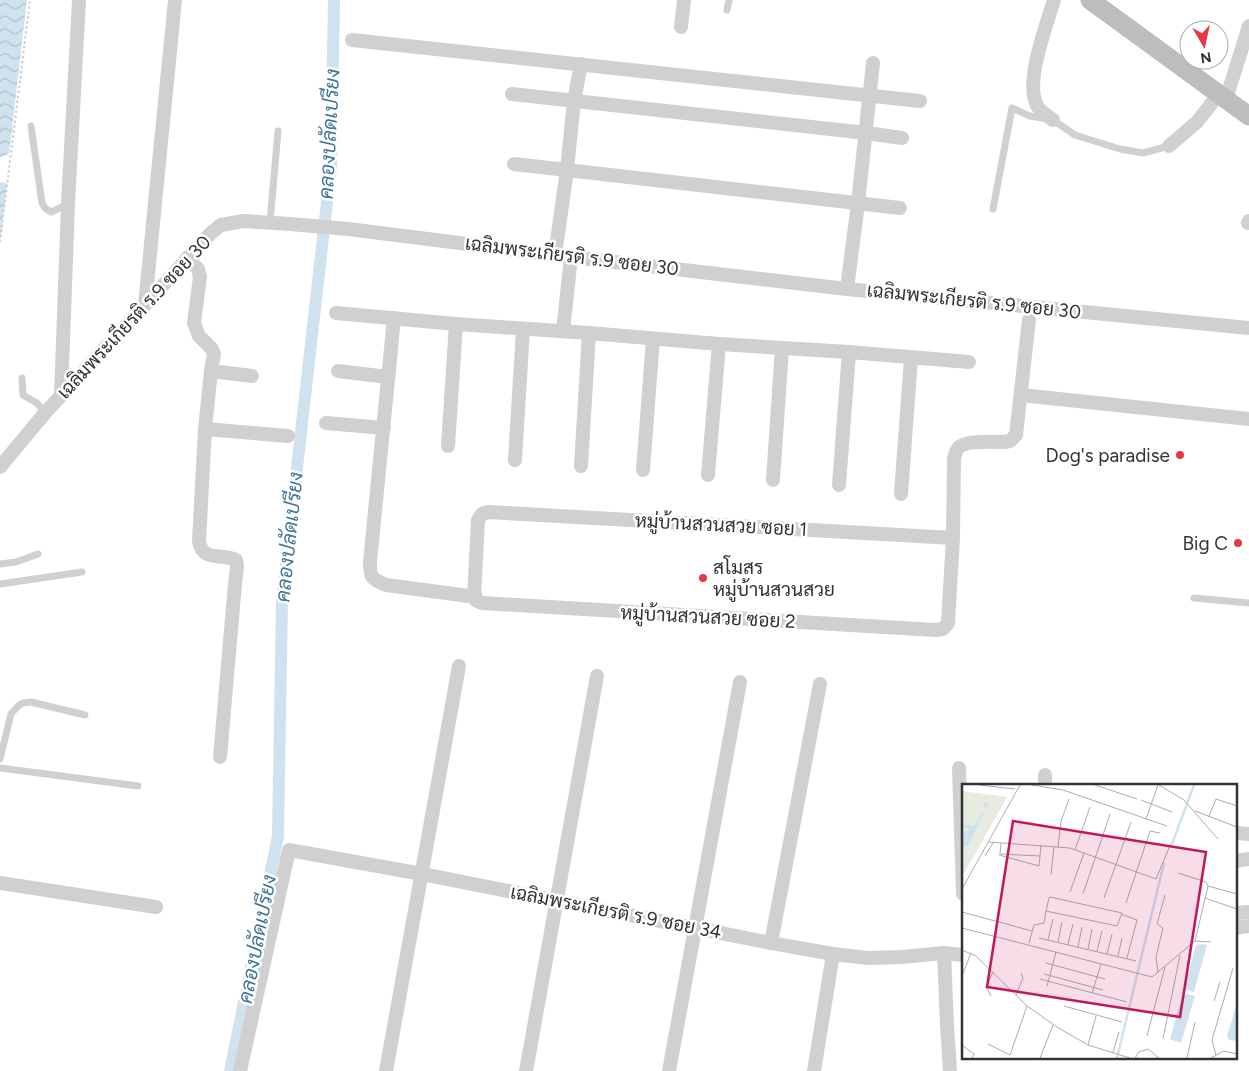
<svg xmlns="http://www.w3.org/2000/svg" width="1249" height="1071" viewBox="0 0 1249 1071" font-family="Figtree,Sarabun,sans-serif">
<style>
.water{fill:url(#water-waves)}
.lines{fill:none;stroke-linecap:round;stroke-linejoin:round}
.canal{stroke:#cfe2ee;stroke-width:12}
.path{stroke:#cdcdcd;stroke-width:2;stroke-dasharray:2.5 2.5;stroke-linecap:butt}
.lane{stroke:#d0d0d0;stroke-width:7}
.street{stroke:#d0d0d0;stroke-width:14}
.secondary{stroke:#bdbdbd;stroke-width:19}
.poi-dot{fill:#e63946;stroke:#fff;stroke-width:2}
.labels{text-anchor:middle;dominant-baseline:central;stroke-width:5;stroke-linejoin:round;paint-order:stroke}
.street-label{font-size:19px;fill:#333;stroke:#fff}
.poi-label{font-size:19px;fill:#333;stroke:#fff;text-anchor:end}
.water-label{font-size:20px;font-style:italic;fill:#3f7597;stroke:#fff}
.inset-river{fill:none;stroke:#cfe2ee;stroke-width:2.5}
.inset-road{fill:none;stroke:#adadad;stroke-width:1}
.view{fill:#c2185b;fill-opacity:0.15;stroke:#c2185b;stroke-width:2.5}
.inset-edge{fill:none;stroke:#333;stroke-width:2.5}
</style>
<defs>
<pattern id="water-waves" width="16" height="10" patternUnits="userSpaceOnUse" patternTransform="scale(1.25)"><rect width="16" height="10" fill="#cfe2ee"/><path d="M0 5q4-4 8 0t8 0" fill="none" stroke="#b2c2cd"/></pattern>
</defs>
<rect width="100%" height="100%" fill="#fff"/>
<g class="water">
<path d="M0,0H27L9,154L0,157Z"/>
<path d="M0,182L7,183L0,240Z"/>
</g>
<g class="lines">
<path class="canal" d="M230,1071L278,836L282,600L331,167L334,0"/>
<g class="path">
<path d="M0,128L14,130"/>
<path d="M0,242L30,0"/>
</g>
<g class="lane">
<path d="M727,10L729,0"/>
<path d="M31,126L42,203L45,208L51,212L68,204"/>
<path d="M993,209L1012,108L1030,116L1053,120L1075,135L1120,149L1143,153L1169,146"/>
<path d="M270,222L278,131"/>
<path d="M22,378L23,395L37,403L45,413"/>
<path d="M0,564L16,562L38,554"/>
<path d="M0,584L82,572"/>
<path d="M1194,598L1249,603"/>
<path d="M0,759L11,714L18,706L23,703L31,702L85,715"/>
<path d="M0,768L138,786"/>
</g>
<g class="street">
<path d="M681,27L684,0"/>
<path d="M352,40L920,101"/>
<path d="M512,94L866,133L902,138"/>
<path d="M1226,99L1249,26"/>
<path d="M1053,120C1048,116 1041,112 1038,107C1023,85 1047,24 1054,0"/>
<path d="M1169,146L1197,122L1219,94"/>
<path d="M514,164L900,208"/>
<path d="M1248,223L1249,221"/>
<path d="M555,255L567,170L574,101L581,64"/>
<path d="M187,258L198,269L200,277L194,323L199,336L212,349L214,354L211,371L205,429L199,541C202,562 221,553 236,560L237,566L235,584L220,757"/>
<path d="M847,289L858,203L873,63"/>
<path d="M145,305L175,0"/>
<path d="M336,313L456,324L589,333L719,344L849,352L969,362"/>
<path d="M394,318L370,562C370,578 371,578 386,585L469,596L475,594"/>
<path d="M563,331L571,257"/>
<path d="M211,371L252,376"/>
<path d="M338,371L388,377"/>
<path d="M1021,395L1249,419"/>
<path d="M61,396L68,204L79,0"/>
<path d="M326,423L384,428"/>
<path d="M205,429L288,436"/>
<path d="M448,446L456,324"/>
<path d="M515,460L523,329"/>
<path d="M581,466L589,333"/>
<path d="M0,467L45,413L211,233L221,225L243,221L290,224L348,229L555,255L847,289L1249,328"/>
<path d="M643,470L653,339"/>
<path d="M708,475L719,344"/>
<path d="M773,480L782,348"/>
<path d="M839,485L849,352"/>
<path d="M901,494L911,358"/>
<path d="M953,538L488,512L482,514L478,520L474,598L477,601L482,603L935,630L943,629L948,623L953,538L954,459C955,455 956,450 959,447C967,440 993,442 1004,442L1010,441L1016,435L1029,320"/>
<path d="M959,768L963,894"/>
<path d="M1045,785V775"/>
<path d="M1235,833L1249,834"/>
<path d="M1235,861L1249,859"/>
<path d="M0,883L156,907"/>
<path d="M1235,913L1249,912"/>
<path d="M1235,928L1249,926"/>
<path d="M771,943L820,684"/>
<path d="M944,953L947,1025L950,1071"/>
<path d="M240,1071L289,850L422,874L771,943L833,954L868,958L902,957L944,953L963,955"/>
<path d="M386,1071L459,666"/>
<path d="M526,1071L597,676"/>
<path d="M669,1071L740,682"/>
<path d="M814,1071L833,954"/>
</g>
<path class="secondary" d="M1090,0L1249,116"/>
</g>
<g class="poi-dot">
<circle cx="1180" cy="455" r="5"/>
<circle cx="1238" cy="543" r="5"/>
<circle cx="703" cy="578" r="5"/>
</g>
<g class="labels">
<g class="street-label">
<text transform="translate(572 256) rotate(7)">เฉลิมพระเกียรติ ร.9 ซอย 30</text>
<text transform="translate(974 301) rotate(6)">เฉลิมพระเกียรติ ร.9 ซอย 30</text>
<text transform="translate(134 317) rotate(-47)">เฉลิมพระเกียรติ ร.9 ซอย 30</text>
<text transform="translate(721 525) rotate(3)">หมู่บ้านสวนสวย ซอย 1</text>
<text transform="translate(708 617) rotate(3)">หมู่บ้านสวนสวย ซอย 2</text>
<text transform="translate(616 912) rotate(11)">เฉลิมพระเกียรติ ร.9 ซอย 34</text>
</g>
<g class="poi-label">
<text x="1170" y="455">Dog's paradise</text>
<text x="1228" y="543">Big C</text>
<text x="713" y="567" text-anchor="start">สโมสร<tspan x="713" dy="22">หมู่บ้านสวนสวย</tspan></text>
</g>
<g class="water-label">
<text transform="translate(329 134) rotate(-87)">คลองปลัดเปรียง</text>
<text transform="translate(289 537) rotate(-84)">คลองปลัดเปรียง</text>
<text transform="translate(257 939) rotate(-79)">คลองปลัดเปรียง</text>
</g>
</g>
<g transform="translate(962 784)">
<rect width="275" height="275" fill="#fff"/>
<path d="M0,7L45,13L0,93Z" fill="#e6ecdf"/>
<path d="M27,18L6,62L0,63V51L8,45L0,43V41H12L23,25L22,19ZM240,160L245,161L232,208L222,205L234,161ZM221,209L233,212L219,259L208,255ZM275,219V257L267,256L265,252Z" fill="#cfe2ee"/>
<path class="inset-river" d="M210,60L232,1M155,274L202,79"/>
<path class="inset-road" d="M17,1L53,5M70,1L101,6L205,42M133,1L175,15M197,1L222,16L256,55M179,16L210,28M233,27L275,43M247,32L254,15L275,22M184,35L196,1M27,58L108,64L194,95L209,59M39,59L38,70L78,72L79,61M96,63L99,37L107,15M113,66L128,23M37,71L77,82L78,72M23,72L31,59M216,89L244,98L246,102M89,91L92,62M246,102L275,110M0,105L58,1M108,108L122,69M121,110L148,30M142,114L169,38M243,114L275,125M164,119L188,47L198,49M0,128L70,147M159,130L175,136L165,174M0,144L190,193L233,157L246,102M77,154L174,177M86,156L91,135M233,157L249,158M96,158L100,138M67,159L72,141L82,139L84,127L87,114L88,113L160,129L155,142L84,127M106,160L111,140M116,163L120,143M126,165L130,145M0,166L14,172L65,222L95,243L126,261L168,274M135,167L140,147M145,170L150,150M156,172L160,154M84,179L143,195M196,189L194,173L201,144L195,140L203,111M82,190L141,206M0,192L9,169M78,195L165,218M85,202L94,168M130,209L139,180M54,211L61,194L59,189M29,212L24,203L31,188M252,217L258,198M102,222L160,238M185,252L203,183M201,255L218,171M26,260L48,271L65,222M0,261L12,270L10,274M126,261L134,232M151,268L157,248M254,271L250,256L271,184M78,274L91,241M173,274L177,268L186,265L197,274M225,274L233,238M249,274L262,267L275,270"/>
<path class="view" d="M51,37L244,68L218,233L25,203Z"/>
<rect width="275" height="275" class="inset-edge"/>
</g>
<g transform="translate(1204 45) rotate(171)"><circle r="24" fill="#ffffff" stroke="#adadad"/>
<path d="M0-4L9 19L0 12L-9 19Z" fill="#e63946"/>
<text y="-8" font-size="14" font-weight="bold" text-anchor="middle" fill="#333333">N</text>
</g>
</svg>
